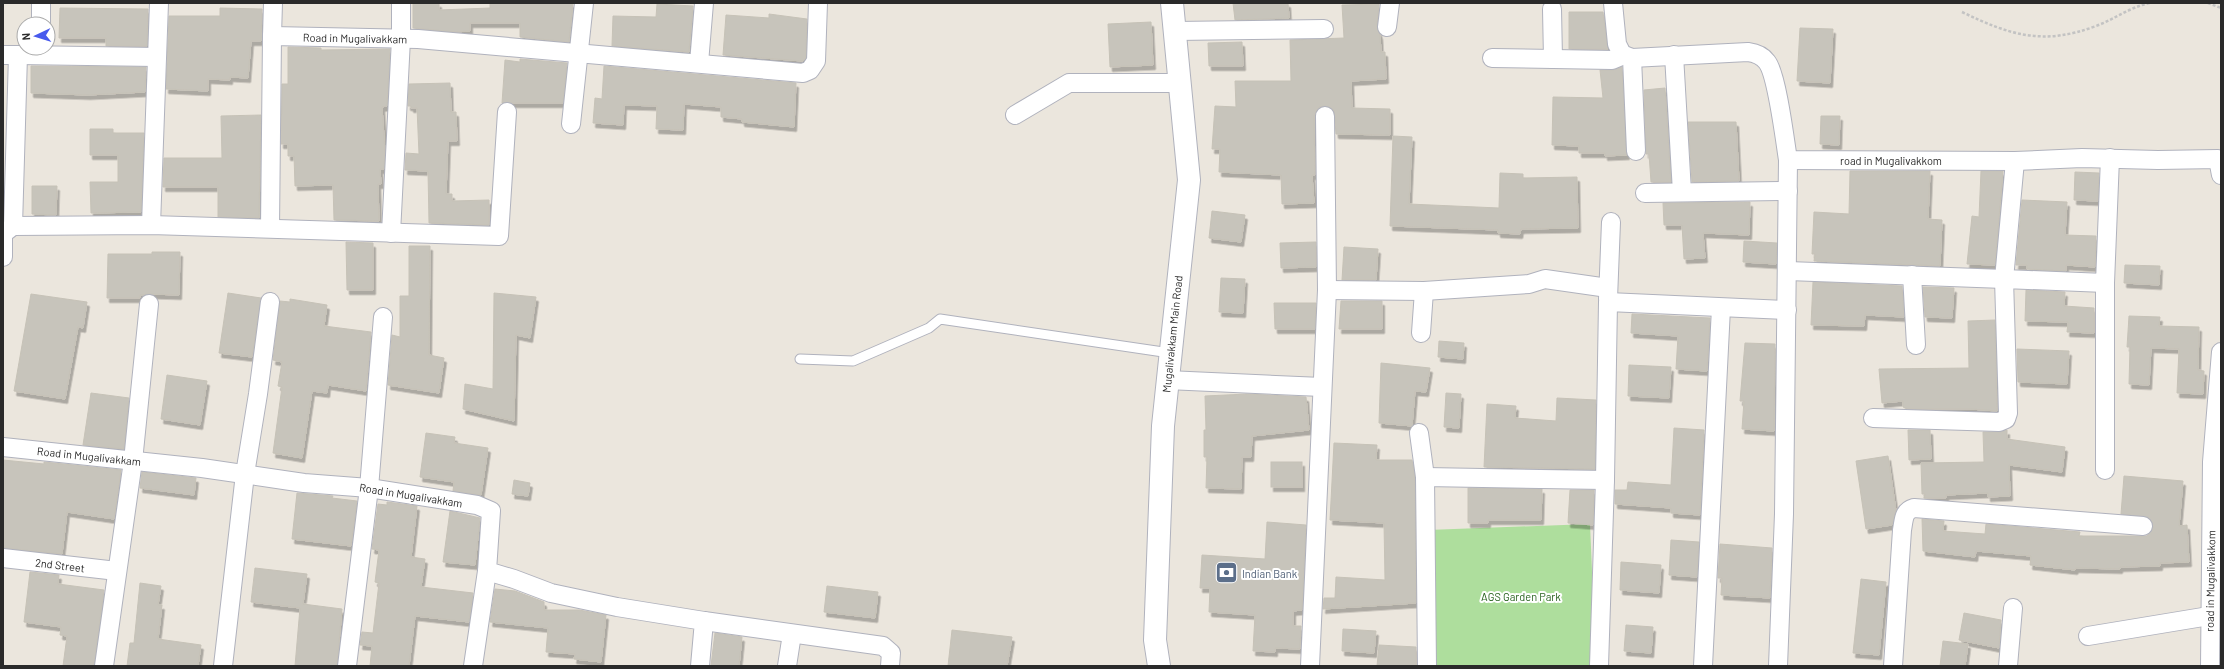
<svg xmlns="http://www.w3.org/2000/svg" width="2224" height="669" viewBox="0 0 2224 669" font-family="Barlow,sans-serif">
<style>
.green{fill:#aede9d}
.building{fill:#c7c4bb;stroke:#c6c2b7;filter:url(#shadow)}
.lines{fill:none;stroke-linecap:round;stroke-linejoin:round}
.lane-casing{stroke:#b0b2bd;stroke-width:11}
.street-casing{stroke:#b0b2bd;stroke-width:20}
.secondary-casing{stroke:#b0b2bd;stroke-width:24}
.path{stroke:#c3c3c3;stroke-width:2.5;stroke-dasharray:3 2;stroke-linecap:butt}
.lane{stroke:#fff;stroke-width:9}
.street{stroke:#fff;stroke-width:18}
.secondary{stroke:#fff;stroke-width:22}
.labels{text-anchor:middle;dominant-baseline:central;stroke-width:4;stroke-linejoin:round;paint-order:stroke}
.street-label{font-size:11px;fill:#2a2a2a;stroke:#fff}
.service-label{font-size:11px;fill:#4e5e75;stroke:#fff;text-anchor:start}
.park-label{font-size:11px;fill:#28621f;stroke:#fff}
</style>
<defs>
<filter id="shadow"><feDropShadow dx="2.5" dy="4.5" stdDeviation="0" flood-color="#0004"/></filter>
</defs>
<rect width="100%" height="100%" fill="#ebe6dd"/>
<path class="green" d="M1590,524L1596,666H1429L1428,530Z"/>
<g class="building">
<path d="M413,3H439V10L490,8V3H573L569,42L520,37V23H470V31L455,32L413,28Z"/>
<path d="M1233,3H1288L1289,18L1235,20Z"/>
<path d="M657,4L693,6L689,52L612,46L613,16L656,17Z"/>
<path d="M1379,4L1377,26L1380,35L1381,52H1385L1386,79L1351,81L1352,108L1390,109V135L1336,134L1334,110L1325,106L1319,107L1314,116L1315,175H1312L1314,203L1282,204L1281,175L1219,172L1220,149H1212L1215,106L1236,107L1235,81H1291L1290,40L1344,38L1342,5Z"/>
<path d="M60,8L148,9L147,46H106V38H59Z"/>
<path d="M220,8L262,9L261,41H251L248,78L230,77V80L208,79V91L166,89L169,16H220Z"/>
<path d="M1569,12H1603L1608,49H1569Z"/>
<path d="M769,14L807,19L806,58L803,61L723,55L726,15L769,18Z"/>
<path d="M1151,22L1153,65L1110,67L1108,24Z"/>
<path d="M1800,28L1833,29L1830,83L1797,81Z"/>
<path d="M1242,42L1243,66H1209L1208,43Z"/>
<path d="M288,47L321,48V50L390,49L387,106L382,107L385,152L384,169H380L381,184H378L379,221L334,220L333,185L295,186L294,156H288V144H281L282,84H288Z"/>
<path d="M520,59L567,63L563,103H502L505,60L520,62Z"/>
<path d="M31,66L146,67L145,92L88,95L31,93Z"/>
<path d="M604,66L796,83L794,127L742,122V119L721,117V107L684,104L683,130L656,129L657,106L624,105L623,125L593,123L595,98L602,99Z"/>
<path d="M1622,67L1627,155L1605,156V153H1579V146L1552,145L1553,97L1603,98L1600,70H1612Z"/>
<path d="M450,83L451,112H456L457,141H448L446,194H452V201L489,200V225L429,223L428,171L405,170L406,153L419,154L417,108H411V106H408L409,84Z"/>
<path d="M1665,88L1671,182H1651L1649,154H1646L1644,90Z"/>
<path d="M261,115L259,218L218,217V187H163L164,158H222L221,116Z"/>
<path d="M1821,116H1840L1839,145L1820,144Z"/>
<path d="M1688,122H1736L1739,181L1692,182Z"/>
<path d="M90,129H113V133H144L141,212L91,213L90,182H118V155H90Z"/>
<path d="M1393,136L1412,137L1409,204L1499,208L1500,173L1523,174V178L1577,177L1578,228L1521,229L1520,234L1498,233V230L1390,226Z"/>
<path d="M1850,171H1930L1928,219L1942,220L1940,266L1814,261L1815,254H1812L1814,212L1849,214Z"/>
<path d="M1981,171H2003L1995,265L1967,264L1972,216L1979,217Z"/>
<path d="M2075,172L2099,173L2098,201L2074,200Z"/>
<path d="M32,186H57L56,215L32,214Z"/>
<path d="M2022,200L2067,202L2065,235L2096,236L2095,267L2066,265V271L2027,269V265H2016Z"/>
<path d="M1750,202L1749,235L1703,233L1705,258L1684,259L1682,225H1664L1663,203Z"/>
<path d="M1212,211L1245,215L1241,242L1209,238Z"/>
<path d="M1744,241L1777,243L1776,264L1743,262Z"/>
<path d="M346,242L373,243V290H347Z"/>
<path d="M1316,242V267L1281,268L1280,243Z"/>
<path d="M409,246H430L429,355L444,358L439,393L388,385L392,335L400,337V296H409Z"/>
<path d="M1344,247L1378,249L1376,280H1342Z"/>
<path d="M152,252H180L179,295L150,294L140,295V298H107L108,254H152Z"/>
<path d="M2125,265L2160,266L2159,285L2124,283Z"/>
<path d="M1221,278L1245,279L1243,313L1219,312Z"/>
<path d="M1813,282L1902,286L1904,317L1865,315L1864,326L1811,325Z"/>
<path d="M1923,287L1954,288L1952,318L1925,317Z"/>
<path d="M2026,290L2065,292L2064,306L2094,308V333L2067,332L2068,322L2025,321Z"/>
<path d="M228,293L261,298L252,357L219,353Z"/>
<path d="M494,293L536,297L530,338L516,335L514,421L463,409L465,384L493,389Z"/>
<path d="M31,294L87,302L83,328L78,327L65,399L14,391Z"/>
<path d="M290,299L327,305L324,326L371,332L366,391L328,385L327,393L312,391L302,458L273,453L282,387L278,386L282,362L273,360L280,301L290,302Z"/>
<path d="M1341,301H1382V329H1339Z"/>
<path d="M1274,303H1316L1315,329H1275Z"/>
<path d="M1632,314L1710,318L1707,371L1676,369L1678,336L1631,333Z"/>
<path d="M2129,316L2160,317L2159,326L2199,327L2198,370L2204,371L2203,394L2177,393L2179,349L2151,348L2149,385L2129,384L2130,347H2127Z"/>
<path d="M1995,320L1997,411L1970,409H1908L1903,407V401L1882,403L1879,369L1969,368L1968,321Z"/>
<path d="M1439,341L1464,343L1463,359L1438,357Z"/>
<path d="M1745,343L1775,344L1774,431L1742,429L1744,401H1740Z"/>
<path d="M2017,349L2069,351L2067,384L2018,382Z"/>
<path d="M1381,363L1430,368L1426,392L1415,391L1412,426L1379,423Z"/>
<path d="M1629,365L1671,367L1669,398L1628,396Z"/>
<path d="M167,375L207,381L200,425L161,419Z"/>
<path d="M91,393L129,398L124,449L83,445Z"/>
<path d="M1446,393L1461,394L1459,428L1444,427Z"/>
<path d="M1247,394L1306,397L1309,430L1252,436L1251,457H1242L1241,489L1206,488L1207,457H1204V430H1206L1205,396Z"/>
<path d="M1557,398L1596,400L1595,469L1484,467L1487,404L1516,406L1515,418L1556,421Z"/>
<path d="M1674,428L1704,430L1700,515L1671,513V508L1615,504V490H1627L1628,482L1671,485Z"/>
<path d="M1908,430H1930L1931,459L1909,460Z"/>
<path d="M2007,430V439L2065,447L2062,472L2009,465L2010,496L1988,497V493L1946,495V498H1924L1925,494H1922L1921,463L1984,462L1983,432H1999Z"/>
<path d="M426,433L455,437L454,443L488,448L481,495L453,491L454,482L420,477Z"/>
<path d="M1334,443L1377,445L1376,460H1412L1415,478L1416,603L1323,609L1324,598H1335L1336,577L1385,580L1384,523L1330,520Z"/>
<path d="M1888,456L1896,511L1892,525L1866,529L1856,461Z"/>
<path d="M3,460L44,464V462L121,470L114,519L67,512L62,554L3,548Z"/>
<rect x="1271" y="462" width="31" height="25"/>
<path d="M142,472L196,478L194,495L140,488Z"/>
<path d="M2124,476L2183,481L2179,526L2187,525L2189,562L2160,563V566L2120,567V569L2076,568L2075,570L2030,565L2031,556L1976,551L1975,557L1923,551L1922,519L1944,521L1943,531L1985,534L1986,524L2080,532L2079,536H2147L2153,527L2149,518L2121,514Z"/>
<path d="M514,480L530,483L528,496L512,494Z"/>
<path d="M1468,488L1542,489L1541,520H1488V523H1468Z"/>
<path d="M1570,490H1594L1593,525L1568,523Z"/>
<path d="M297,493L333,496L332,498L357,501L351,546L292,539Z"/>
<path d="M387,502L417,506L411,557L425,559L421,587L473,593L469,622L415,616L409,666H370L372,646L360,645L362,632L373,633L379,583L375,582L379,550L372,549L378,504L387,505Z"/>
<path d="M450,511L480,518L475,565L443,562Z"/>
<path d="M1267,522L1306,525L1302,610L1293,611V626H1301L1300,649L1275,648V652L1253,651L1255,615L1209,612L1210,588H1200L1202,555L1265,559Z"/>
<path d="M1671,540L1699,542L1697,577L1669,575Z"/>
<path d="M1720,544L1772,548L1770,598L1721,595L1722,578H1718Z"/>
<path d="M1621,562L1661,565L1659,593L1620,590Z"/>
<path d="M255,568L307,574L303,604L342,609L337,666H295L300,608L251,602Z"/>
<path d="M30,572L59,575L58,584L104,590L94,666H63L67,636L60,635L61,627L24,622Z"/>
<path d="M1861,579L1886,582L1879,655L1853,653Z"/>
<path d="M140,583L161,586L158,605H162L158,639L201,645L198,666H127L130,643H134Z"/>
<path d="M827,586L878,592L875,618L824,612Z"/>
<path d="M495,589L515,591L544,602V610H579L606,615L601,662L574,659L575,654L546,652L548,628L490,622Z"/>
<path d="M1964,613L2001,620L1999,648L1959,640Z"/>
<path d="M1626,625L1653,627L1651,653L1624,651Z"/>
<path d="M1343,629L1376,631L1374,653L1342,651Z"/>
<path d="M952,630L1012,637L1007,666H948Z"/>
<path d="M715,633L742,637L739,666H711Z"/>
<path d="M1943,641L1968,644L1965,666H1940Z"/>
<path d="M1379,645L1416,647V666H1377Z"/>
</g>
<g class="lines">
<defs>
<path id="lane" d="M800,359L853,361L929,328L940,319L1170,353"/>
<g id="street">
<path d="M1613,3L1617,44L1622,54L1632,58L1748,52C1756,53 1762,55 1767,62C1777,75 1785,141 1788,160L2015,161L2082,158L2158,160L2218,159L2221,175"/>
<path d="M1552,9L1553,59"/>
<path d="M41,24V3"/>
<path d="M1387,27L1390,3"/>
<path d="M1175,31L1324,29"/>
<path d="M272,36L273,3"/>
<path d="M3,55H18L13,226L4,233"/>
<path d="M18,55L156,57"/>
<path d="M1674,55L1682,192"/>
<path d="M1492,58L1612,60L1624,55"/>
<path d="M1632,58L1636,151"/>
<path d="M699,63L704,3"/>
<path d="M1015,115L1069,83H1180"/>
<path d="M571,124L584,3"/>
<path d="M1645,193L1788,191"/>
<path d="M151,225L159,3"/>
<path d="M13,226L151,225L499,236L507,112"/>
<path d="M270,228L272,36L418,39L803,73L810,70L816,61L818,3"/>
<path d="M391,233L401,39V3"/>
<path d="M3,238V257"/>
<path d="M1788,271L2004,279L2015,161"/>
<path d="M1912,275L1916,345"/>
<path d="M1327,290L1424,291"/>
<path d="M1608,299L1611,222"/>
<path d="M1421,333L1424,291L1529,284L1545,279L1608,288"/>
<path d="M1167,380L1322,387"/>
<path d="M1873,418L1999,422L2006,419L2008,413L2004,279L2105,283L2110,158"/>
<path d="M1419,433L1425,477"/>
<path d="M3,447L202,468L304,483L369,488L477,505L491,511L487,571L514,579L551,593L617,607L704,621L700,666"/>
<path d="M2105,470V283"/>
<path d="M3,558L117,571"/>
<path d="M704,621L883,646L891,653L890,666"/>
<path d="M2088,636L2209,616"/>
<path d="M104,666L133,461L149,304"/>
<path d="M223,666L245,474L258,394L270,302"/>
<path d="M347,666L369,488L383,317"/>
<path d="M473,666L487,571"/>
<path d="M787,666L792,634"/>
<path d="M1310,666L1327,290L1325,116"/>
<path d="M1427,666L1425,477L1605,480"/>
<path d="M1599,666L1605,480L1608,302L1787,310"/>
<path d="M1703,666L1721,308"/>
<path d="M1778,666L1784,514L1788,160"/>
<path d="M1893,666L1902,530C1904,520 1903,511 1914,508L2143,526"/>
<path d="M2008,666L2013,608"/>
<path d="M2210,666L2212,462L2221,352"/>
</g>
<path id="secondary" d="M1159,666L1155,640L1163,426L1189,180L1172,3"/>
</defs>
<use href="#lane" class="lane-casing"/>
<use href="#street" class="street-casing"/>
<use href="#secondary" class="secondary-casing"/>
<g class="path">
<path d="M2208,3L2221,8"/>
<path d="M1962,12C2010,35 2043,46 2096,26C2115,19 2130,7 2150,3"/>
</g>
<use href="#lane" class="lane"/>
<use href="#street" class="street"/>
<use href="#secondary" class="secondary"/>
</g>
<defs>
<symbol id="bank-square" viewBox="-11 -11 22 22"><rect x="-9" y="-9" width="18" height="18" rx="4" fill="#5c6f8a" stroke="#fff"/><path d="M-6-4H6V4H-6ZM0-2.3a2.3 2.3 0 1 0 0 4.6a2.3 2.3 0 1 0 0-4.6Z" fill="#fff"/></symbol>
</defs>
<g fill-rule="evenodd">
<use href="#bank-square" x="1214" y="560" width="25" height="25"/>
</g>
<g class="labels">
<g class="street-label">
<text transform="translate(355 38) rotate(1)">Road in Mugalivakkam</text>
<text x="1891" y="160">road in Mugalivakkom</text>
<text transform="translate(1172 334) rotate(-84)">Mugalivakkam Main Road</text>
<text transform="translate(89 456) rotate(6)">Road in Mugalivakkam</text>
<text transform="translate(411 495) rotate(9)">Road in Mugalivakkam</text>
<text transform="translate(60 565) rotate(7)">2nd Street</text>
<text transform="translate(2210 581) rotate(-89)">road in Mugalivakkom</text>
</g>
<g class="service-label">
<text x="1242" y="573">Indian Bank</text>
</g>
<g class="park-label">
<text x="1521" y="596">AGS Garden Park</text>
</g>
</g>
<rect width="2224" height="669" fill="none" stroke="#2a2a2a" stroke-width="8"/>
<g transform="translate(36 36) rotate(266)"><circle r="19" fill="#ffffff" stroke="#aaaaaa"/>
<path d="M0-3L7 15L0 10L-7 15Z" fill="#485aed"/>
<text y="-6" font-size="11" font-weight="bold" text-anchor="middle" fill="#2a2a2a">N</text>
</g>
</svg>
